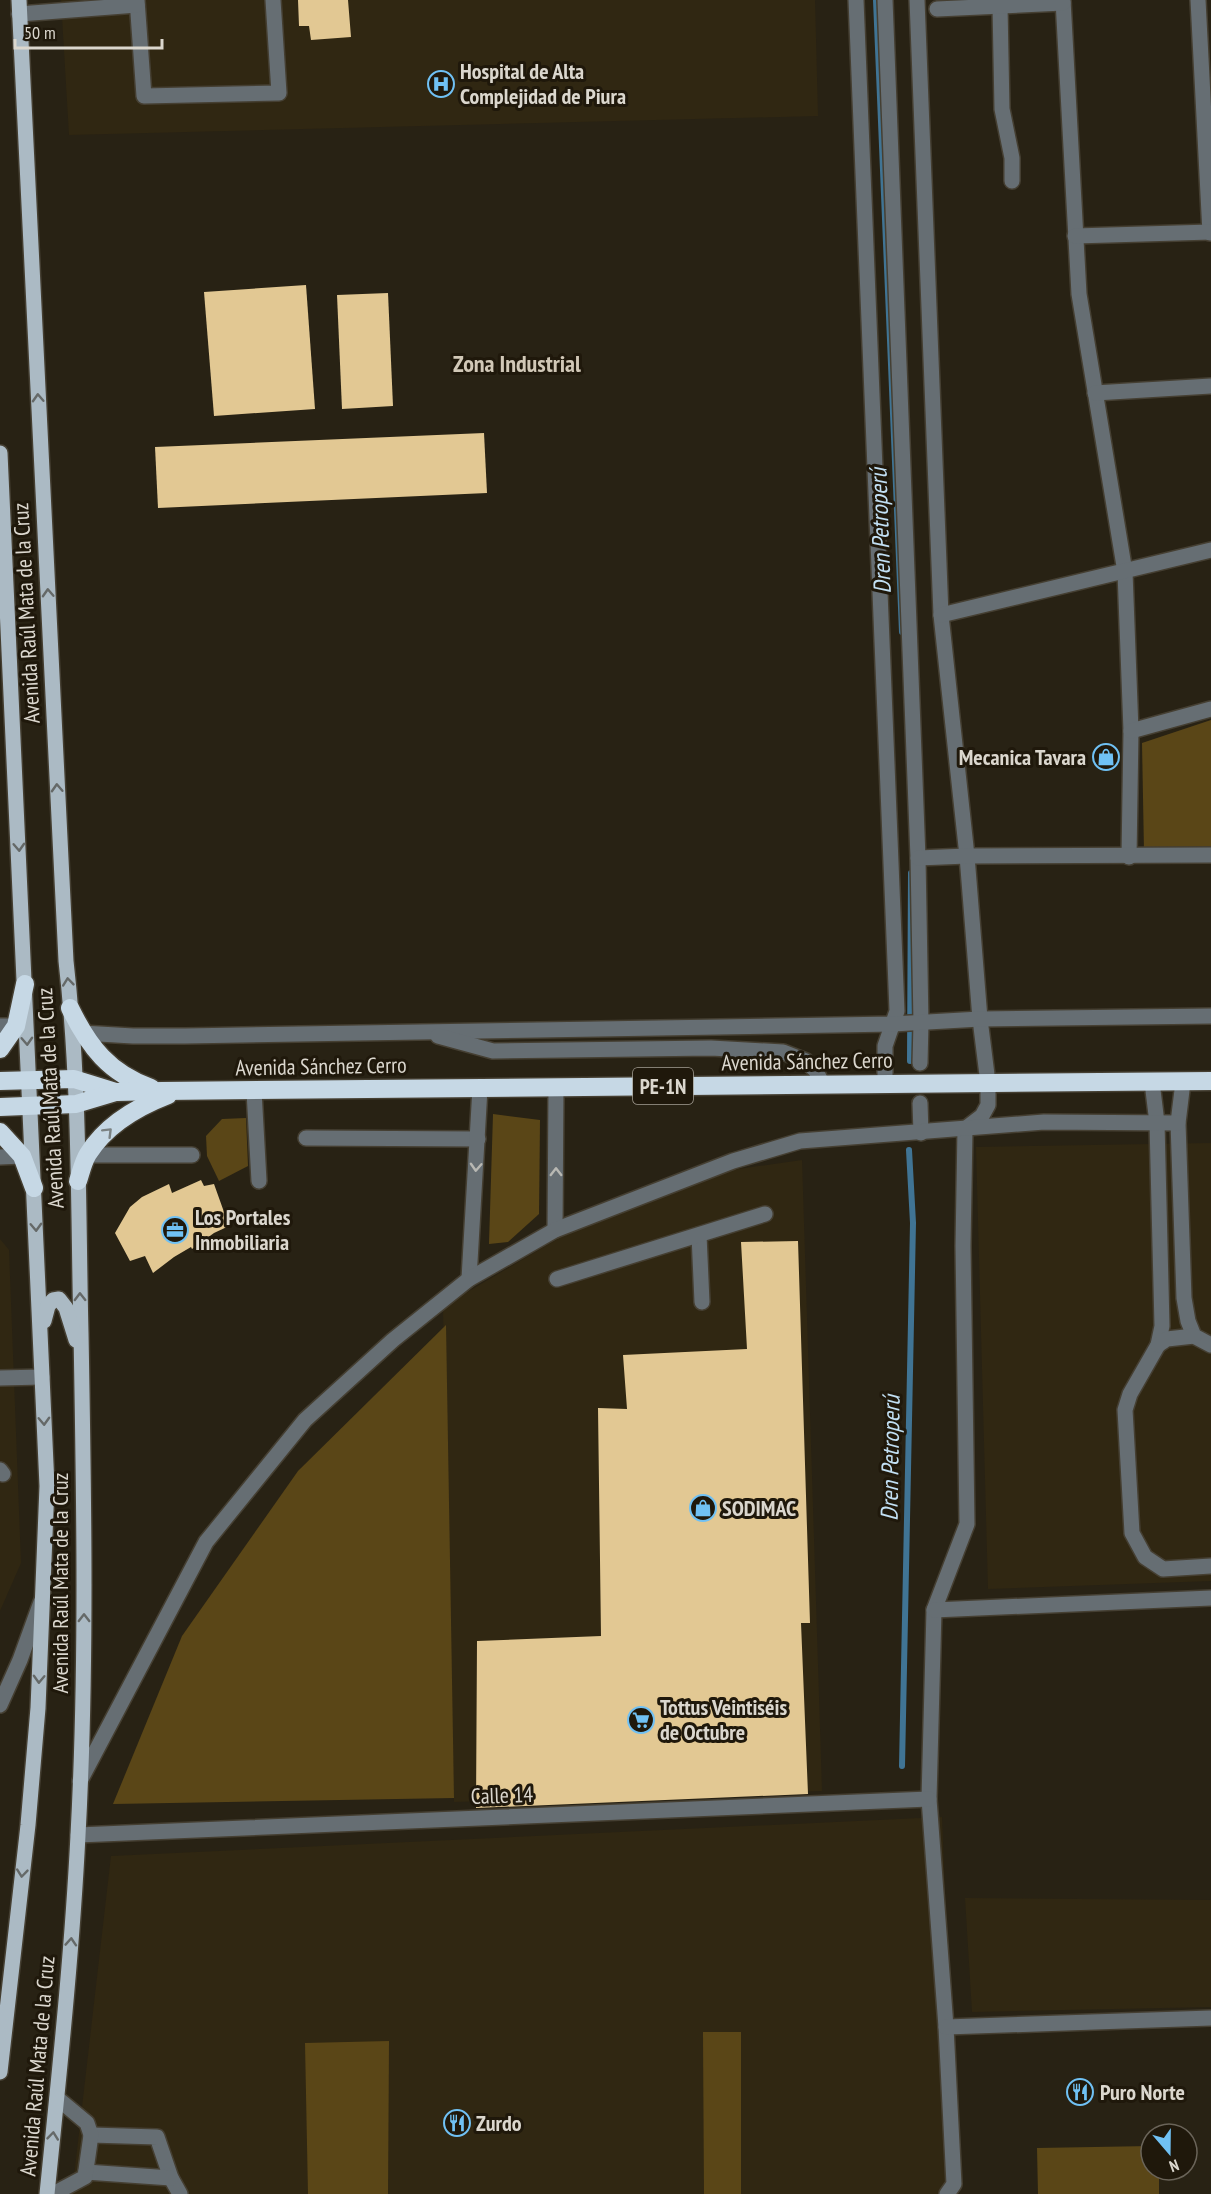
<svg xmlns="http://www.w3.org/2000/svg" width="1211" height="2194" viewBox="0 0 1211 2194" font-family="'PT Sans Narrow',sans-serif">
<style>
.built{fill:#302712}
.green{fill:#5a4617}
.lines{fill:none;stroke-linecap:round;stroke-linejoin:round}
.stream{stroke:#407494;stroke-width:6}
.building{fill:#e2c893}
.minor-casing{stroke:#453f32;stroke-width:18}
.major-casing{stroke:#453f32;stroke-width:18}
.highway-casing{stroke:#453f32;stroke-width:21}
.minor{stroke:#666e73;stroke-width:15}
.major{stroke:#abbac4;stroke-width:15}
.highway{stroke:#c6d8e5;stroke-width:18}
.oneway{stroke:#656968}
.oneway2{stroke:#7b8283}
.oneway3{stroke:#b8b8b3}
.labels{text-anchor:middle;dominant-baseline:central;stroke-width:6;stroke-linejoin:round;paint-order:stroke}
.shield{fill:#1f180b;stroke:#a39e94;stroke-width:1.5}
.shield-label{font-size:21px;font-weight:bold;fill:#dbd7ce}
.poi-label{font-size:22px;font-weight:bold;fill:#dbd7ce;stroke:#1f180b;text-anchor:start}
.street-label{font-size:22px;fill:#dbd7ce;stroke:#1f180b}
.neighbourhood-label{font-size:24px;font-weight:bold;fill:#d1c8b7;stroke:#1f180b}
.water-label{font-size:24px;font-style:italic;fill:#c2e0f4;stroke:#1f180b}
</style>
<rect width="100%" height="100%" fill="#282214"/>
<g class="built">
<path d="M61,0H815L818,116L69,135Z"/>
<path d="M1211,1143V1581L988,1589L976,1147Z"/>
<path d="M802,1160L822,1791L454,1802L443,1309L447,1304L576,1228L731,1170Z"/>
<path d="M0,1239L9,1250L21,1563L0,1611Z"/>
<path d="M942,1817L957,2194H72L111,1856Z"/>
<path d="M965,1898L1211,1900V2007L972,2012Z"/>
</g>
<g class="green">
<path d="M1211,720V849L1144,851L1142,743Z"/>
<path d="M493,1114L540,1120L539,1214L508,1242L489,1244Z"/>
<path d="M246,1118L248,1166L219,1181L207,1156L206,1136L222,1119Z"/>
<path d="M446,1325L454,1798L113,1804L182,1636L298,1471Z"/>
<path d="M703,2032H741V2194H704Z"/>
<path d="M389,2041L388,2194H308L305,2043Z"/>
<path d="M1151,2146V2170H1159V2194H1038L1037,2148Z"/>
</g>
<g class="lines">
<g class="stream">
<path d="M876,0L902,632"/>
<path d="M910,1061L911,873"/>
<path d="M902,1766L913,1223L909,1150"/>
</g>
</g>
<g class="building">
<path d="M298,0H348L351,37L311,40L309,26H299Z"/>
<path d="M306,285L315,409L214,416L204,292Z"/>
<path d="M388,293L393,406L342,409L337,295Z"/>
<path d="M484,433L487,493L158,508L155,447Z"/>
<path d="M201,1180L204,1186L214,1184L229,1226L214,1233L192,1249L191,1247L174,1257L153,1273L145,1256L130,1261L115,1233L130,1207L142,1197L169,1184L172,1193Z"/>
<path d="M798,1241L810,1623H801L808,1794L476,1808L477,1641L601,1636L598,1408L627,1409L623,1355L747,1349L741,1242Z"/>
</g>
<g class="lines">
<defs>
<g id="minor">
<path d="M137,0L144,96L279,93L273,0"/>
<path d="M856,0L897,1011L885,1046V1084"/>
<path d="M885,0L918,858L921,1023L920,1063"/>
<path d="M917,0L941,615L967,856L980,1019L988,1083V1105L982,1116L965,1129L963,1246L967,1524L934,1610L929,1799L946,2027L954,2184L947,2194"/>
<path d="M1063,0L1079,294L1125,572L1131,731L1129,857"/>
<path d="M1198,0L1210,233"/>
<path d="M1000,6L1002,109L1012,158V181"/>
<path d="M937,9L1063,3"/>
<path d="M19,14L137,5"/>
<path d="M1075,236L1211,232"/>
<path d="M1095,393L1211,386"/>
<path d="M941,615L1211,550"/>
<path d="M1131,731L1211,709"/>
<path d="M918,858L967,856L1211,855"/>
<path d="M0,1026H16"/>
<path d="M82,1033L133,1036H185L893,1024L980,1019L1211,1016"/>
<path d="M438,1036L493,1051L711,1048L783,1052L806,1061L816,1071L823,1085"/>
<path d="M1152,1082L1157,1123L1162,1326L1158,1345L1130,1394L1125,1410L1132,1533L1145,1557L1163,1569L1211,1566"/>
<path d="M1183,1082L1178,1123L1184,1298L1188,1321L1194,1336L1211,1345"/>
<path d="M254,1091L259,1181"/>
<path d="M920,1103L921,1133"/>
<path d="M306,1138L478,1139"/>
<path d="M87,1155H192"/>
<path d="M0,1157L22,1156"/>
<path d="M555,1230L556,1087"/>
<path d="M699,1235L702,1302"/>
<path d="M469,1279L480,1088"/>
<path d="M557,1279L765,1214"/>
<path d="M1158,1345L1167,1339L1194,1336"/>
<path d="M0,1378L42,1377"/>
<path d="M0,1470L3,1474"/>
<path d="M934,1610L1211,1598"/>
<path d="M0,1705L20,1660L41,1602"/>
<path d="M80,1781L206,1542L305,1420L393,1340L469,1279L555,1230L733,1161L800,1141L1044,1122L1178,1123"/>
<path d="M78,1835L929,1799"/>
<path d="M946,2027L1211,2018"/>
<path d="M91,2135L157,2137L171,2178L180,2194"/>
<path d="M86,2172L171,2178"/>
<path d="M53,2194L85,2177L91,2135L87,2123L57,2098"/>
</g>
<g id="major">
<path d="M19,0L66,961C80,1084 78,1209 81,1333C84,1500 87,1668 78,1835C72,1955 59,2075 47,2194"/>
<path d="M0,453L47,1486L38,1708L28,1825L0,2072"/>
<path d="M44,1321L48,1306L53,1300L59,1299L66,1308L76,1340"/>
</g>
<g id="highway">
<path d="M70,1008C89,1047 109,1073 151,1088"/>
<path d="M0,1049L16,1026L25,984"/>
<path d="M0,1081L74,1079L116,1092"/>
<path d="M0,1107L76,1104L116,1092L162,1091L1211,1081"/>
<path d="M0,1132L22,1156L34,1188"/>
<path d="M78,1181C81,1172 83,1162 88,1154C106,1125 137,1107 168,1095"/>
</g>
</defs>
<use href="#minor" class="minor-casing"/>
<use href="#major" class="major-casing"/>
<use href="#highway" class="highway-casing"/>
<use href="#minor" class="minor"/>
<use href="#major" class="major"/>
<use href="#highway" class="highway"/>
</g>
<defs><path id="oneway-chevron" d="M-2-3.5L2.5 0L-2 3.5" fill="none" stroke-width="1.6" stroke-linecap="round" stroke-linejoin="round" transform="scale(1.5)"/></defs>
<g class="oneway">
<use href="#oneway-chevron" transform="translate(38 398) rotate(-93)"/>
<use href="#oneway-chevron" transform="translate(48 593) rotate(-93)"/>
<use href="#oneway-chevron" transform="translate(57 788) rotate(-93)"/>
<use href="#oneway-chevron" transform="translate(19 847) rotate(87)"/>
<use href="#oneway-chevron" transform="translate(68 982) rotate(-96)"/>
<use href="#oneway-chevron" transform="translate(27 1041) rotate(87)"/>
<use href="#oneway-chevron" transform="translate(36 1227) rotate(88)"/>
<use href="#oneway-chevron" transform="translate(80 1297) rotate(-91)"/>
<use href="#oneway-chevron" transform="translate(44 1421) rotate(88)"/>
<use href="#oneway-chevron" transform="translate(84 1618) rotate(-90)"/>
<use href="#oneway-chevron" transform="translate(39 1679) rotate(92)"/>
<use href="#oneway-chevron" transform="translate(22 1873) rotate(96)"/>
<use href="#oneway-chevron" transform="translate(71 1942) rotate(-86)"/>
<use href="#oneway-chevron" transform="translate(53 2136) rotate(-84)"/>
</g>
<use class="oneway2" href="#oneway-chevron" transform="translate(108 1132) rotate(-45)"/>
<g class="oneway3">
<use href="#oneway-chevron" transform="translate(476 1167) rotate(93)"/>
<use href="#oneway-chevron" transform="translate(556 1172) rotate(-90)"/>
</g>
<defs>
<symbol id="hospital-ring" viewBox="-11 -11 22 22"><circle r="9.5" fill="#1f180b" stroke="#70c1f4" stroke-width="1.5"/><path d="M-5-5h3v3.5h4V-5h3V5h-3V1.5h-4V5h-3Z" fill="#70c1f4"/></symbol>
<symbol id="shop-ring" viewBox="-11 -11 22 22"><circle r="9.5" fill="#1f180b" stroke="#70c1f4" stroke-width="1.5"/><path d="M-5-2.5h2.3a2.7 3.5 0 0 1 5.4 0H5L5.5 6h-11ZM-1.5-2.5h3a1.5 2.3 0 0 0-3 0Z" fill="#70c1f4"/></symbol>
<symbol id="office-ring" viewBox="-11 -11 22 22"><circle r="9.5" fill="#1f180b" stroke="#70c1f4" stroke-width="1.5"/><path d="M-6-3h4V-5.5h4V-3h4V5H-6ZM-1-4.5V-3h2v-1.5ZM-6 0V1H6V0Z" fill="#70c1f4"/></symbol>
<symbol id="supermarket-ring" viewBox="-11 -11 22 22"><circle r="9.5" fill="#1f180b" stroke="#70c1f4" stroke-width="1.5"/><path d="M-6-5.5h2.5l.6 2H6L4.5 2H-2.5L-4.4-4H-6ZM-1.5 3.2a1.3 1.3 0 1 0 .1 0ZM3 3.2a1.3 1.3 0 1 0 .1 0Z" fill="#70c1f4"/></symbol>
<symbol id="restaurant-ring" viewBox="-11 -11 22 22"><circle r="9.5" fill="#1f180b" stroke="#70c1f4" stroke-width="1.5"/><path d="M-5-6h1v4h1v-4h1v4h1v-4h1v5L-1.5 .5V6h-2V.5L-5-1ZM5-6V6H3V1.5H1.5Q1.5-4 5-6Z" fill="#70c1f4"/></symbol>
</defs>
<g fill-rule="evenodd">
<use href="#hospital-ring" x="426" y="69" width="30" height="30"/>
<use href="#shop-ring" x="1091" y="742" width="30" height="30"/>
<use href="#office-ring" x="160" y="1215" width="30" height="30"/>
<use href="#shop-ring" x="688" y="1493" width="30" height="30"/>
<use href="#supermarket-ring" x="626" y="1705" width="30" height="30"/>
<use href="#restaurant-ring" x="1065" y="2077" width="30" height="30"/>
<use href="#restaurant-ring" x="442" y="2108" width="30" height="30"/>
</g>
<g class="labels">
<rect class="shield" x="633" y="1068" width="60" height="36" rx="4.5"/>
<g class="shield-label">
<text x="663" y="1086">PE-1N</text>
</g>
<g class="poi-label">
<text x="460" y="71">Hospital de Alta<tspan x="460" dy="25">Complejidad de Piura</tspan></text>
<text x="1086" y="757" text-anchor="end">Mecanica Tavara</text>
<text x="195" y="1217">Los Portales<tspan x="195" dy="25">Inmobiliaria</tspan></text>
<text x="722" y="1508">SODIMAC</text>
<text x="660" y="1707">Tottus Veintiséis<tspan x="660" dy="25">de Octubre</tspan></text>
<text x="1100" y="2092">Puro Norte</text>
<text x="476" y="2123">Zurdo</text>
</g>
<g class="street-label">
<text transform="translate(26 613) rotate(-93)">Avenida Raúl Mata de la Cruz</text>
<text transform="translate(807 1061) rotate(-1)">Avenida Sánchez Cerro</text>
<text transform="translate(321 1066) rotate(-1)">Avenida Sánchez Cerro</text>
<text transform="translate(50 1098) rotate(-93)">Avenida Raúl Mata de la Cruz</text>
<text transform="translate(60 1583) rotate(-90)">Avenida Raúl Mata de la Cruz</text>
<text transform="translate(502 1795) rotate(-2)">Calle 14</text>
<text transform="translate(37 2066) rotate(-85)">Avenida Raúl Mata de la Cruz</text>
</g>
<g class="neighbourhood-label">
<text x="517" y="363">Zona Industrial</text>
</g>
<g class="water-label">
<text transform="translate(880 531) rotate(-92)">Dren Petroperú</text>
<text transform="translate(890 1458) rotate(-89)">Dren Petroperú</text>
</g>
</g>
<g transform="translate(1169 2152) rotate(160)"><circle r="28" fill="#1f180b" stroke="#6a6459" stroke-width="1.5"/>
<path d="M0-4.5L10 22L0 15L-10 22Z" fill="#70c1f4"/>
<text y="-9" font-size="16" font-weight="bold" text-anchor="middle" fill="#dbd7ce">N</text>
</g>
<path d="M15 39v9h147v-9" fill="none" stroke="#dbd7ce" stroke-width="3"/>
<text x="24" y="39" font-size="18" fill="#dbd7ce" stroke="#1f180b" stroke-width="4.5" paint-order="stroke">50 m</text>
</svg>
